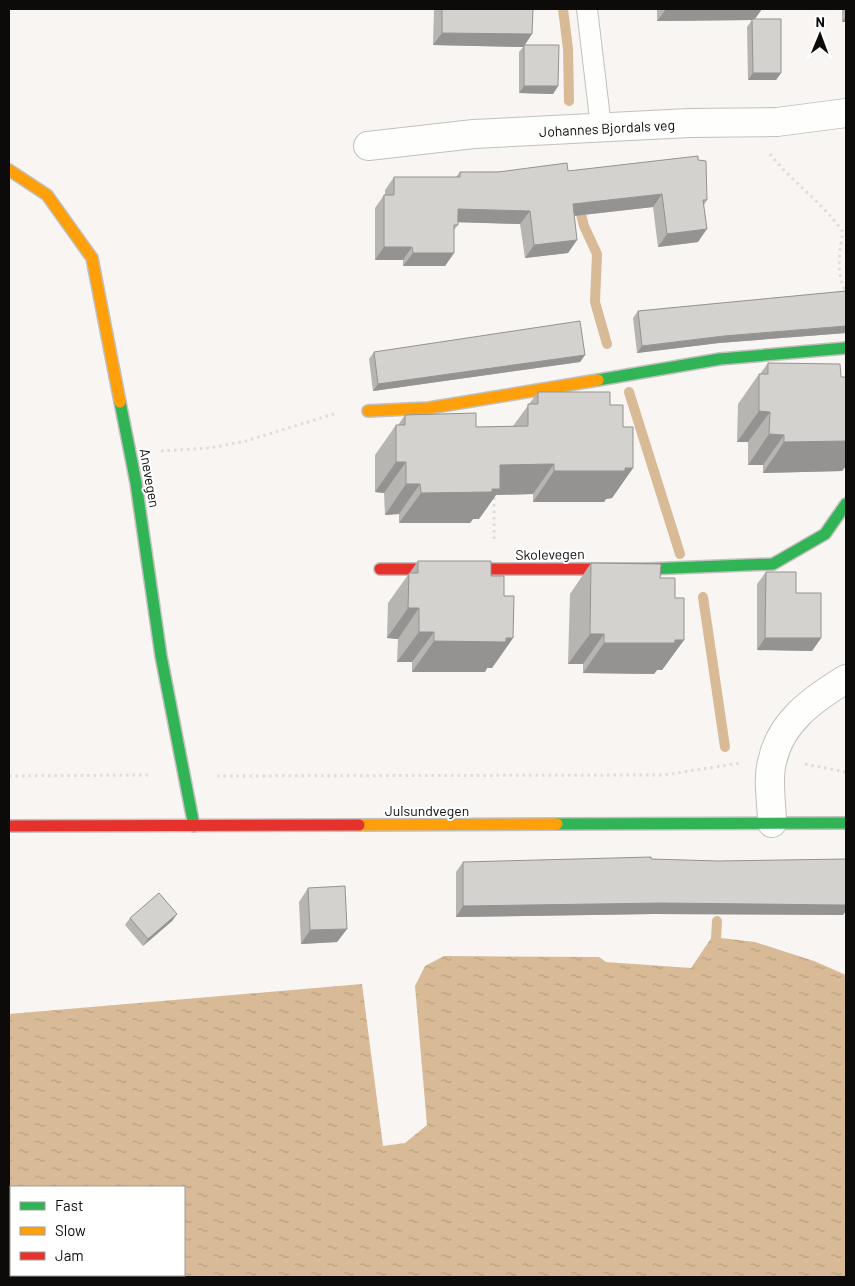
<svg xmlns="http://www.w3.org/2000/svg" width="855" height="1286" viewBox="0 0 855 1286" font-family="Barlow,sans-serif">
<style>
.water{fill:url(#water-ripples);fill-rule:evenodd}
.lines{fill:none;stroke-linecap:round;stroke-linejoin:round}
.stream{stroke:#d8bb96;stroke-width:10}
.lane-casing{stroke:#c2c0be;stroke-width:22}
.street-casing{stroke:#c2c0be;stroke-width:30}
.fast-casing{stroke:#c2c0be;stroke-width:14}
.slow-casing{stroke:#c2c0be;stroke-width:14}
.jam-casing{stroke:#c2c0be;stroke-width:14}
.path{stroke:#dedddc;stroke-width:3;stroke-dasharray:2.5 4;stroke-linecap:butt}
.lane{stroke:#fefefd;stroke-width:20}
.street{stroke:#fefefd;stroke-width:28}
.fast{stroke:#30b455;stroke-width:11}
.slow{stroke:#ff9f0a;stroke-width:11}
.jam{stroke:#e5322d;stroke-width:11}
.wall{fill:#b6b5b2}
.shaded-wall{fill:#949391}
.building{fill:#d4d2cf;stroke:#949391}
.labels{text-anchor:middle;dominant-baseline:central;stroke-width:4;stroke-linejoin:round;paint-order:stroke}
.street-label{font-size:14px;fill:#0d0b09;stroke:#fff}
</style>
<defs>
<pattern id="water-ripples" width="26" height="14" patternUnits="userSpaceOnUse" patternTransform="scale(1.25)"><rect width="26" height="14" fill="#d8bb96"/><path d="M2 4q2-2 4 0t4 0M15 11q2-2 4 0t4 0" fill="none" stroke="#b89f80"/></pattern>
</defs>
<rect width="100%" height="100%" fill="#f8f5f2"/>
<path class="water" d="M712,937L755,942L814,961L846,975V1277H9V1014L362,984L383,1146L405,1143L427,1125L415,986L425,966L444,956L599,957L606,962L691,968ZM11,1187H184V1275H11Z"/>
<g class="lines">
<g class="stream">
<path d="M563,9L568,49L569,101"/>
<path d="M578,203L584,226L597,254L595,302L607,344"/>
<path d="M629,392L680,554"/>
<path d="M703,597L725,747"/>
<path d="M716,938L717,921"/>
</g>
<defs>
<path id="lane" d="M587,9L601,127"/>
<g id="street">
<path d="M368,146L474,134L689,123L777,122L846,113"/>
<path d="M772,823C772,804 767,780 772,762C780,722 813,699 846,679"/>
</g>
<g id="fast">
<path d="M598,380L720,359L846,348"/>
<path d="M120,402L136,483L161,656L194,826"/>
<path d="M647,569L773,564L825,534L846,504"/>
<path d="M557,824L846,823"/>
</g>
<g id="slow">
<path d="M9,170L47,195L92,258L120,402"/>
<path d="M368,411L429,408L598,380"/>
<path d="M359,825L557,824"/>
</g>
<g id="jam">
<path d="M380,569H647"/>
<path d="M9,826L359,825"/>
</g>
</defs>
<use href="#lane" class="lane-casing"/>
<use href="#street" class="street-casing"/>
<use href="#fast" class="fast-casing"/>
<use href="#slow" class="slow-casing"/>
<use href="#jam" class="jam-casing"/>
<g class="path">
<path d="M770,154C792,182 822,202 843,232C839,254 836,272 846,293"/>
<path d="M161,451L210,448L246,441L337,413"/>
<path d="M494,539V493"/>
<path d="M805,764L846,772"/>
<path d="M9,776L151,775"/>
<path d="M217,776L664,775L740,763"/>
</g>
<use href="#lane" class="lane"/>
<use href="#street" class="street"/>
<use href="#fast" class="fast"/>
<use href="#slow" class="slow"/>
<use href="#jam" class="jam"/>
</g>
<g class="wall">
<path d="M434,9H533L532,34L525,45L558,86L553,94L519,93V52L523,47L433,45Z"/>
<path d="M657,9H762L755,19L781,73L776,80H748L747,27L752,20L657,21Z"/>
<rect x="842" y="9" width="4" height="13"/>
<path d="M568,171L707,200L704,205L698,242L658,247L653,207L574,216L577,240L568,253L525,258L520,224L458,222V225L454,230V253L445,266H403V260H375V208L384,195H385V190L394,177H456L460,172Z"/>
<path d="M846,291V333L719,343L637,353L633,318L638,311Z"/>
<path d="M374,352L585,355L580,362L373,391L369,359Z"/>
<path d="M768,363L841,377H846V466L842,471L763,473V465H748V442H737L738,404L759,374H760Z"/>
<path d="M538,392L610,405L623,427L633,468L612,498L606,499L604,502H533V494L496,495L479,519H473L470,523H399V514L385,515L384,493L375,492V455L396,425H398L405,415L476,427L513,426Z"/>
<path d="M418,561L491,576L504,596L513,638L492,668H487L485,672H412V662H397L398,639L387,638L388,603Z"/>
<path d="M591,563L660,578L675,598L684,640L662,670H657L654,674L583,673V664H568L570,594Z"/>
<path d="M766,572L796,593L821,638L812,651L757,650V584Z"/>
<path d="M846,581V628H845V583Z"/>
<path d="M651,859L843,915L653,914L456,917V872L463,862Z"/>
<path d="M308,888L347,929L337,942L301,944L299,902Z"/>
<path d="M177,914L172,921L143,946L125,925L130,918Z"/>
</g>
<g class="shaded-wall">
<path d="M666,9H762L754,20L657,21Z"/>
<path d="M846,16V22H842Z"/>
<path d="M442,33L532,34L523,47L433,45Z"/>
<path d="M753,73H781L776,80H748Z"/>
<path d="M524,86H558L553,94L519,93Z"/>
<path d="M662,194L653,207L564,217L573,204Z"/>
<path d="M458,209L530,211L520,224L449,222Z"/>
<path d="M707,229L698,242L658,247L667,234Z"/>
<path d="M577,240L568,253L525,258L534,245Z"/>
<path d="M384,247H412L403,260H375Z"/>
<path d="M413,253H454L445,266H403Z"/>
<path d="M846,326V333L719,343L637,353L642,346L724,336Z"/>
<path d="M585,355L580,362L373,391L378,384Z"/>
<path d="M759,411L770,412L748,442H737Z"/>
<path d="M769,434L784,435L763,465H748Z"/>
<path d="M846,441V466L842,471L763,473L784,442Z"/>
<path d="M396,462H406L384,493L375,492Z"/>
<path d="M554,464L533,494L496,495L479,519H473L470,523H399L421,493L500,465Z"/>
<path d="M633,468L612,498L606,499L604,502H533L554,471Z"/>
<path d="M406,484H420L399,514L385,515Z"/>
<path d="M408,608H419L398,639L387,638Z"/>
<path d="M419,632H434L412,662H397Z"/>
<path d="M590,634H604L583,664H568Z"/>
<path d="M506,638H513L492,668H487L485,672H412L434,641Z"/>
<path d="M765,638H821L812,651L757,650Z"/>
<path d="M675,640H684L662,670H657L654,674L583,673L604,643Z"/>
<path d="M661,903L846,905V911L843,915L653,914L456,917L463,906Z"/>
<path d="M177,914L172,921L143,946L148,939Z"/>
<path d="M347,929L337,942L301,944L310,930Z"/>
</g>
<g class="building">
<path d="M442,9H533L532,34L442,33Z"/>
<path d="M752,19H781V73H753Z"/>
<path d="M524,45H559L558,86H524Z"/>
<path d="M698,156V160L706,161L707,200H703L707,229L667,234L662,194L573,204L577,240L534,245L530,211L458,209V225H454V253H413L412,247H384V195H394V177H460V172H498L567,163L568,171Z"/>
<path d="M846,291V326L724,336L642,346L638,311Z"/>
<path d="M580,321L585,355L378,384L374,352Z"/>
<path d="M768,363L840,364L841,377H846V441L784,442V435L769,434L770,412L759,411V374H768Z"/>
<path d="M538,392H610V405H623V427H633V468H625V471H554V464L500,465V489H492V492L421,493L420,484H406V462H396V425H405V415L476,413V427L528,426V404H538Z"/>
<path d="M418,561H491V576H504V596H514L513,638H506V642L434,641V632H419V608H408L409,573H418Z"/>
<path d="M591,563L661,564L660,578H675V598H684V640H675V643H604V634H590Z"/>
<path d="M766,572H796V593H821V638H765Z"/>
<path d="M651,857V859L718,861L846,859V905L661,903L463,906V862Z"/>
<path d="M345,886L347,929L310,930L308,888Z"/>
<path d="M159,893L177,914L148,939L130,918Z"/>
</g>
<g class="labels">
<g class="street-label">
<text transform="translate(607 128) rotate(-3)">Johannes Bjordals veg</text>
<text transform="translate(150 478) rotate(80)">Anevegen</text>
<text transform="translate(550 554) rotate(-1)">Skolevegen</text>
<text x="427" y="810">Julsundvegen</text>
</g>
</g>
<rect width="855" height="1286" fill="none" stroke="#0d0b09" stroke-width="20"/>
<rect x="10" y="1186" width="175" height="90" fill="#ffffff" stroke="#9e9d9d"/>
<rect x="20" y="1202" width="25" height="8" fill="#30b455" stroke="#9e9d9d"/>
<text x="55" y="1211" font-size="15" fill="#0d0b09">Fast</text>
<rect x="20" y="1227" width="25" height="8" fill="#ff9f0a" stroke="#9e9d9d"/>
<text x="55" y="1236" font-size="15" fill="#0d0b09">Slow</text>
<rect x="20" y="1252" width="25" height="8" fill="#e5322d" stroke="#9e9d9d"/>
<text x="55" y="1261" font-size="15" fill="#0d0b09">Jam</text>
<g transform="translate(820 35) rotate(1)" stroke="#ffffff" stroke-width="4" paint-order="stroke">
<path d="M0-4L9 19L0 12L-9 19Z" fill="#0d0b09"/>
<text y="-8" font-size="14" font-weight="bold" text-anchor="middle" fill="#0d0b09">N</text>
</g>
</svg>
